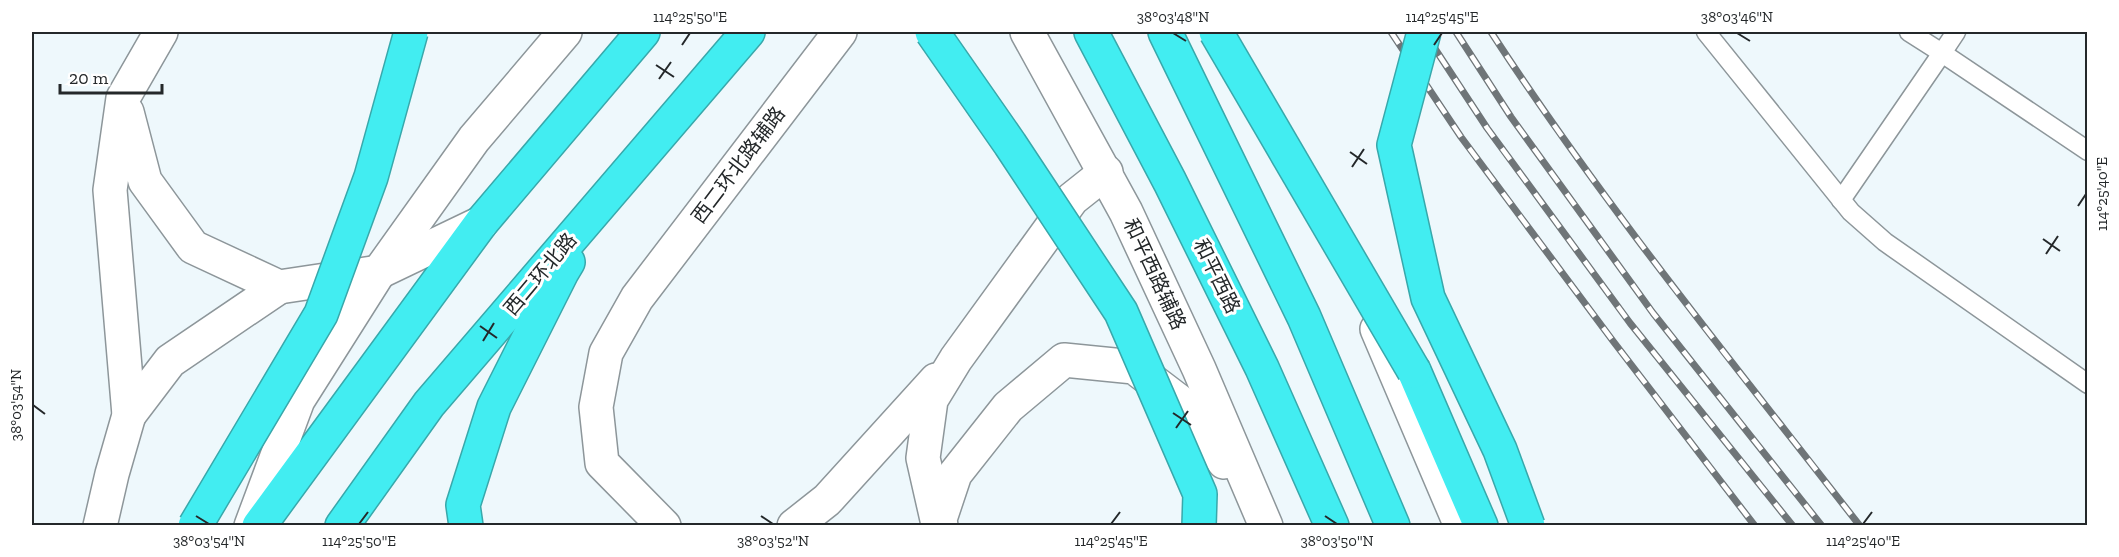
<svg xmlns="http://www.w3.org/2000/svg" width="2119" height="557" viewBox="0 0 2119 557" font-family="'Zilla Slab','Noto Sans SC',serif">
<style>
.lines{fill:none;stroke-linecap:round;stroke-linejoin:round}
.lane-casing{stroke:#8d969a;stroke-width:21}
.secondary-casing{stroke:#8d969a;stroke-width:36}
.highway-casing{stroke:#38a8ab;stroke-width:36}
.lane{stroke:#fff;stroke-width:18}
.secondary{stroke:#fff;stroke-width:33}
.highway{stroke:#42edf1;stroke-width:33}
.rail-casing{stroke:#6f7578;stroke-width:7}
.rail{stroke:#fff;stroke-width:4.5;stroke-dasharray:14;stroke-linecap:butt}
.highway-bridge-casing{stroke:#38a8ab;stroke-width:36;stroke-linecap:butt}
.highway-bridge{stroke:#42edf1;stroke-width:33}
.ticks{fill:none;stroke:#24282a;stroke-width:2}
.labels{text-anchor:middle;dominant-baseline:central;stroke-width:6;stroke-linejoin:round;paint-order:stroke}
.street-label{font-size:20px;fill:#24282a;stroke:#fff}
.neatline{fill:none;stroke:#24282a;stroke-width:2}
.ticks-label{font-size:15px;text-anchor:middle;fill:#24282a}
</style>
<rect width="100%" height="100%" fill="#eef8fc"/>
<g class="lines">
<defs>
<g id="lane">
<path d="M1706,32L1851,212L1885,242L2088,384"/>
<path d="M1909,32L1942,53L1956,32"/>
<path d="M1841,200L1942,53L2088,151"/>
</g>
<g id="secondary">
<path d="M1027,32L1126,212L1199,369L1266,526"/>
<path d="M127,112L145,181L193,247L279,287L379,272L481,223"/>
<path d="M1377,329L1461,526"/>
<path d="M129,415L170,361L279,287"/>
<path d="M938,524L923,458L931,400L956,359L1072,199L1106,172"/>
<path d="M100,526L112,474L129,415L110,190L123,98L161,32"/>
<path d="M251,526L298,400L379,272L474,139L565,32"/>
<path d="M664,526L602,463L596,407L606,353L637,298L840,32"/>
<path d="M794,526L827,500L936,380"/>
<path d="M941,526L940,519L955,474L1008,407L1064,360L1134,367L1184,405L1224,462"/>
</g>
<g id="highway">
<path d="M1091,32L1170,182L1262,368L1332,526"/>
<path d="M1165,32L1304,317L1393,526"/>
<path d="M1414,371L1481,526"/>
<path d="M259,526L481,223L643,32"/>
<path d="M342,526L429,404L748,32"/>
<path d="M466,526L463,505L494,407L562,272L568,262"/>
</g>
</defs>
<use href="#lane" class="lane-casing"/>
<use href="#secondary" class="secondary-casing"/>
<use href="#highway" class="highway-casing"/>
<use href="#lane" class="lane"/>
<use href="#secondary" class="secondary"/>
<use href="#highway" class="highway"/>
<defs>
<g id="rail">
<path d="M1391,32L1461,137L1613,341L1755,526"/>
<path d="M1424,32L1487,128L1630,323L1793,526"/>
<path d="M1456,32L1511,117L1653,313L1822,526"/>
<path d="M1491,32C1603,204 1734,364 1860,526"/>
</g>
</defs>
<use href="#rail" class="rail-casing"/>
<use href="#rail" class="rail"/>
<defs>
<g id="highway-bridge">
<path d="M932,32L1010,144L1121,312L1200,494L1199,526"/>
<path d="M1216,32L1414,371"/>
<path d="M1424,32L1394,145L1428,298L1500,450L1528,526"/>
<path d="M195,526L321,314L371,177L411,32"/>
</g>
</defs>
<use href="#highway-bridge" class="highway-bridge-casing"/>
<use href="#highway-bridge" class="highway-bridge"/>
</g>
<path class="ticks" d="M1173,33L1186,41M1737,33L1750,41M682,45L690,33M1434,45L1442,33M656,65L674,77M659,79L671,62M1350,152L1367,164M1352,167L1364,149M2078,206L2086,194M2043,239L2060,251M2046,254L2058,236M480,326L497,338M483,341L494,323M33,405L45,414M1173,413L1191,425M1176,428L1188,411M196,516L209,524M761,516L773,524M1325,516L1337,524M359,524L368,512M1111,524L1120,512M1863,524L1872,512"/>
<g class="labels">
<g class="street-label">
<text transform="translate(738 165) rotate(-53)">西二环北路辅路</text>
<text transform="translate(540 274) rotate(-50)">西二环北路</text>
<text transform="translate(1155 274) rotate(65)">和平西路辅路</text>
<text transform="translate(1217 276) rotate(64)">和平西路</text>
</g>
</g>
<rect width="2119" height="557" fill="none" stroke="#ffffff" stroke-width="66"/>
<path d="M60 84v9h102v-9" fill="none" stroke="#24282a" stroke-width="3"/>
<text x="69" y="84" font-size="18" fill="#24282a" stroke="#ffffff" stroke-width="4.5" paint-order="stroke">20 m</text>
<rect x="33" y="33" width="2053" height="491" class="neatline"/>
<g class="ticks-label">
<text x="690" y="22">114°25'50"E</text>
<text x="1173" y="22">38°03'48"N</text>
<text x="1442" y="22">114°25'45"E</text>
<text x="1737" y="22">38°03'46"N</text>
<text transform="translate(2102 194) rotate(-90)" y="5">114°25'40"E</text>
<text transform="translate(16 405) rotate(-90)" y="5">38°03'54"N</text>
<text x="209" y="546">38°03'54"N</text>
<text x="359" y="546">114°25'50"E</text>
<text x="773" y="546">38°03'52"N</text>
<text x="1111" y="546">114°25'45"E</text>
<text x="1337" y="546">38°03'50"N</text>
<text x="1863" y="546">114°25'40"E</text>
</g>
</svg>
